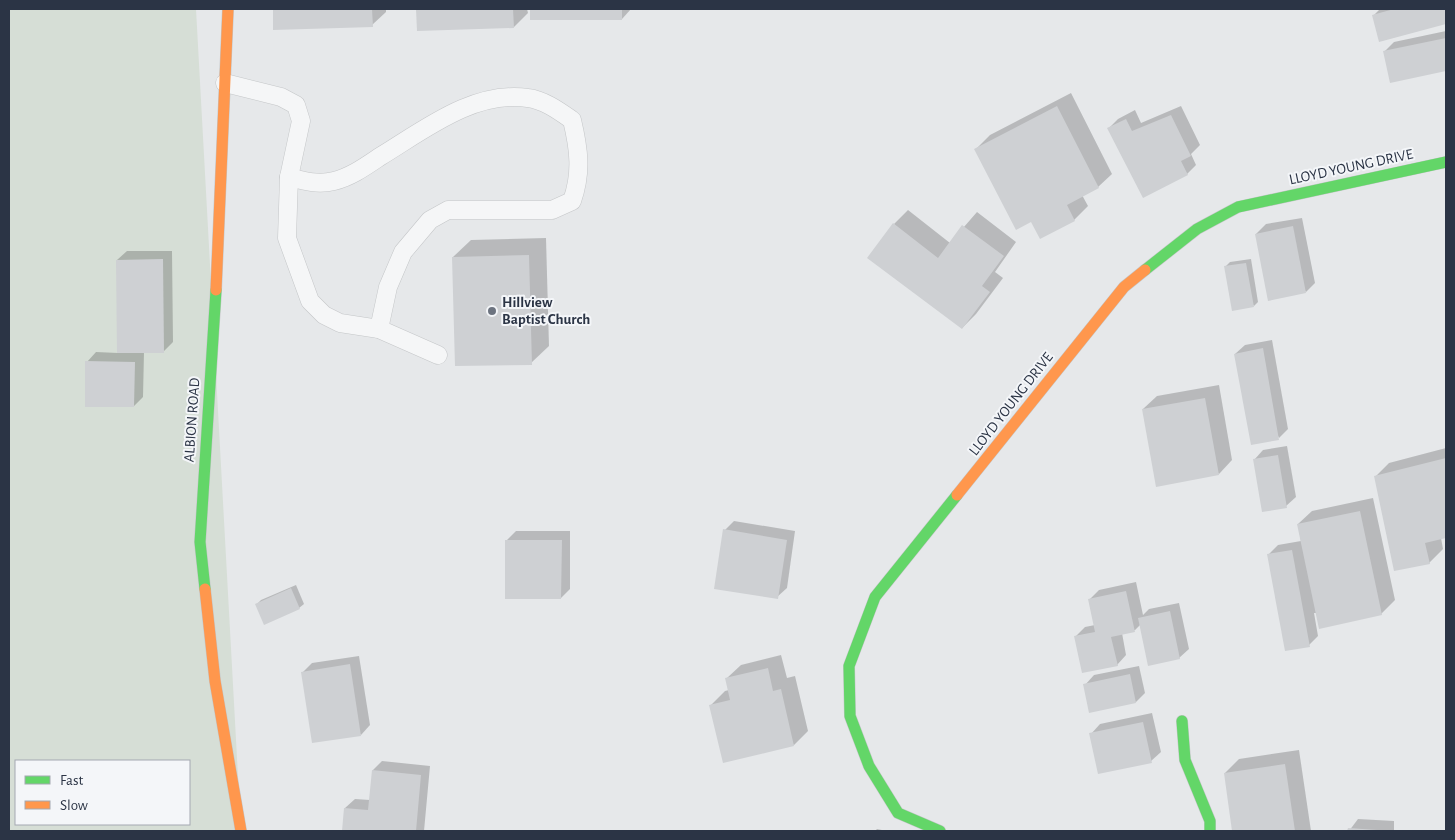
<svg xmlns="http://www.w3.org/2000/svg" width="1455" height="840" viewBox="0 0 1455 840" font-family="'Alegreya Sans',sans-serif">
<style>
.green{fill:#d6ded6;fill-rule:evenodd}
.shadow{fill:#0003}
.building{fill:#ced0d3}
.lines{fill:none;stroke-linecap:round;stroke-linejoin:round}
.lane-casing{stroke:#c4c6c8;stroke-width:19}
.fast-casing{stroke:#c4c6c8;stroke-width:12}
.slow-casing{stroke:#c4c6c8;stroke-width:12}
.lane{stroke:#f5f6f7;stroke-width:18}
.fast{stroke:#63d668;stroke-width:11}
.slow{stroke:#ff974d;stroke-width:11}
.poi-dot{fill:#6c737f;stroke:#f4f6f9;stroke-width:2}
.labels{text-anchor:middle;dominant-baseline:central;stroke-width:4;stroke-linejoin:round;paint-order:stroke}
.street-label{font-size:15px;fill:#2b3445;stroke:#f4f6f9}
.poi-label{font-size:15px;font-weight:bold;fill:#2b3445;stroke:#f4f6f9;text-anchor:start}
</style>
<rect width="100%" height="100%" fill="#e6e8ea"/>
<path class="green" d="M9,9H196L241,831H9ZM16,761H189V824H16Z"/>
<g class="shadow">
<path d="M274,9H386V12L372,25L274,29Z"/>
<path d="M417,9H527L528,13L514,27L418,30Z"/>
<path d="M531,9H631L622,19L531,18Z"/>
<path d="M1380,9H1446V23L1380,41L1374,15Z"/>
<path d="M1446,31V69L1391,81L1384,52L1394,42Z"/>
<path d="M1071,93L1112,174L1098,187L1082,195L1088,206L1074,220L1032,221L976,149L990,135Z"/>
<path d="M1181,106L1200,145L1191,154L1196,165L1187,174L1109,128L1118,119L1135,110L1141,123Z"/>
<path d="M908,210L950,243L977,212L1016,242L995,272L1003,278L976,314L962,328L894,224Z"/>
<path d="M1302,218L1315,283L1306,292L1256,234L1266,224Z"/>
<path d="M546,238L549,346L531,363L453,257L471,240Z"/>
<path d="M127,251H172L173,342L163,352H144L143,397L134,406L87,362L96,352L118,353L117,260Z"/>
<path d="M1251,259L1258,302L1254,306L1225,267L1230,262Z"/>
<path d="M1272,340L1288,429L1279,438L1235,354L1245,345Z"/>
<path d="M1219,385L1232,460L1219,474L1143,409L1157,396Z"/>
<path d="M1287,446L1296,497L1286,506L1254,460L1263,450Z"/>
<path d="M1446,448V537L1441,538L1443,549L1429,563L1375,477L1389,463Z"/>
<path d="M1373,498L1395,600L1381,614L1314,613L1318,636L1309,645L1269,554L1278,545L1301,541L1298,524L1312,511Z"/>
<path d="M734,521L795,531L787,588L777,597L725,530Z"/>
<path d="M516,531H570V589L561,598L507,540Z"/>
<path d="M1136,582L1143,615L1149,609L1179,603L1189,649L1179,658L1141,624L1135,630L1122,633L1126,655L1117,665L1075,637L1085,627L1095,625L1090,599L1099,590Z"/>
<path d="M296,585L304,604L299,608L256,605L261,600Z"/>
<path d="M781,655L787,678L795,676L808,731L794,745L711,705L725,691L729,690L727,678L741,665Z"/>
<path d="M359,656L370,725L361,735L302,673L312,663Z"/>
<path d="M1139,666L1145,693L1136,702L1085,685L1094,675Z"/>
<path d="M1152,713L1161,752L1151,761L1091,734L1100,724Z"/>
<path d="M1299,750L1311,831H1233L1225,773L1239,759Z"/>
<path d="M382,761L430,766L424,831H343L345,808L355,799L370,800L373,770Z"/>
<path d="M1358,819L1394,821V831H1349Z"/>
<path d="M877,829L887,831H875Z"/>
</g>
<g class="building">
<path d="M273,9H372L373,27L273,30Z"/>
<path d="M416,9H513L514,28L417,31Z"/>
<rect x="530" y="9" width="92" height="11"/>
<path d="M1394,9H1446V24L1379,42L1372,15Z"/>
<path d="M1446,38V71L1390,83L1383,51Z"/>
<path d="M1057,106L1099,188L1067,205L1075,221L1040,239L1031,222L1016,230L974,149Z"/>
<path d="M1171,115L1191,156L1181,161L1188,175L1143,198L1107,128L1126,119L1132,131Z"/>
<path d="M893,223L938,258L962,225L1004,256L982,286L990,292L962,329L867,258Z"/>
<path d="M1293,226L1306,293L1268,301L1255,234Z"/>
<path d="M529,255L532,365L455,366L452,257Z"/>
<path d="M163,259L164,353H117L116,260Z"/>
<path d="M1246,263L1254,307L1232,311L1224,266Z"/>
<path d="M1263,348L1279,440L1251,445L1234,354Z"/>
<path d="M85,361L135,362L134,407H85Z"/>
<path d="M1205,398L1219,475L1156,487L1142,409Z"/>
<path d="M1278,455L1287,508L1262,512L1253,459Z"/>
<path d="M1446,458V538L1425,543L1430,564L1394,571L1374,476Z"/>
<path d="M1360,511L1382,615L1319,629L1297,524Z"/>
<path d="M723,529L787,540L778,599L714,589Z"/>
<path d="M505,540H562L561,599H505Z"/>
<path d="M1292,550L1310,647L1285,651L1267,554Z"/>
<path d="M291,588L300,609L264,625L255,604Z"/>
<path d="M1126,591L1135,632L1111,637L1118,666L1082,673L1074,636L1095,632L1088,599Z"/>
<path d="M1170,611L1180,659L1148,666L1138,618Z"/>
<path d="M350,664L361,736L312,743L301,672Z"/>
<path d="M768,668L773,691L781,689L794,746L723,763L709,705L730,700L725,678Z"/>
<path d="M1130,674L1136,703L1089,713L1083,684Z"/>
<path d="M1143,722L1152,763L1098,774L1089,733Z"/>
<path d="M1285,764L1295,831H1232L1224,773Z"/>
<path d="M372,770L421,775L416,831H342L344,808L368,810Z"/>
<path d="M1348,828L1377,830V831H1347Z"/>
</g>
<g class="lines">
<defs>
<g id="lane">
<path d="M225,83L281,97L296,105L301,121L289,177L287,238L310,301L324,315L340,323L379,329L438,355"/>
<path d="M289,177C304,181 318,185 334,181C351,177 366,166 381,156C424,130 474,90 528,98C544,100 559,111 572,120C579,149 582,173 572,201L552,210H448L430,220L403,252L388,287L379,329"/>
</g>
<g id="fast">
<path d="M1145,270L1197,229L1238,207L1446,162"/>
<path d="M205,589L200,542L216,290"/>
<path d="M1182,721L1185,760L1210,821V831"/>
<path d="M940,831L898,813L869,766L850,716L849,666L875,597L957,495"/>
</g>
<g id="slow">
<path d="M216,290L228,9"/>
<path d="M957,495L1124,287L1145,270"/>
<path d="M205,589L215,681L241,831"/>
</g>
</defs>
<use href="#lane" class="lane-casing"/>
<use href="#fast" class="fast-casing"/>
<use href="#slow" class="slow-casing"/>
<use href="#lane" class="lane"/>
<use href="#fast" class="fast"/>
<use href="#slow" class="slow"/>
</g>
<circle class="poi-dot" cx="492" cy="311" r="5"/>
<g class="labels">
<g class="street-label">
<text transform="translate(1351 167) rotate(-12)">LLOYD YOUNG DRIVE</text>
<text transform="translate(1011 404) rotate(-52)">LLOYD YOUNG DRIVE</text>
<text transform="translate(192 420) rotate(-86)">ALBION ROAD</text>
</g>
<g class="poi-label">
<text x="502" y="302">Hillview<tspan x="502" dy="17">Baptist Church</tspan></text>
</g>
</g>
<rect width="1455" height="840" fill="none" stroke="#2b3445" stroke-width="20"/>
<rect x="15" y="760" width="175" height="65" fill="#f4f6f9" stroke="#a4a8b1"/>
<rect x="25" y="776" width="25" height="8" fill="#63d668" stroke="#a4a8b1"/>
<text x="60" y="785" font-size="15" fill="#2b3445">Fast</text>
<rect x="25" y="801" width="25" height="8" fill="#ff974d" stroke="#a4a8b1"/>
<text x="60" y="810" font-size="15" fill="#2b3445">Slow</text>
</svg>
